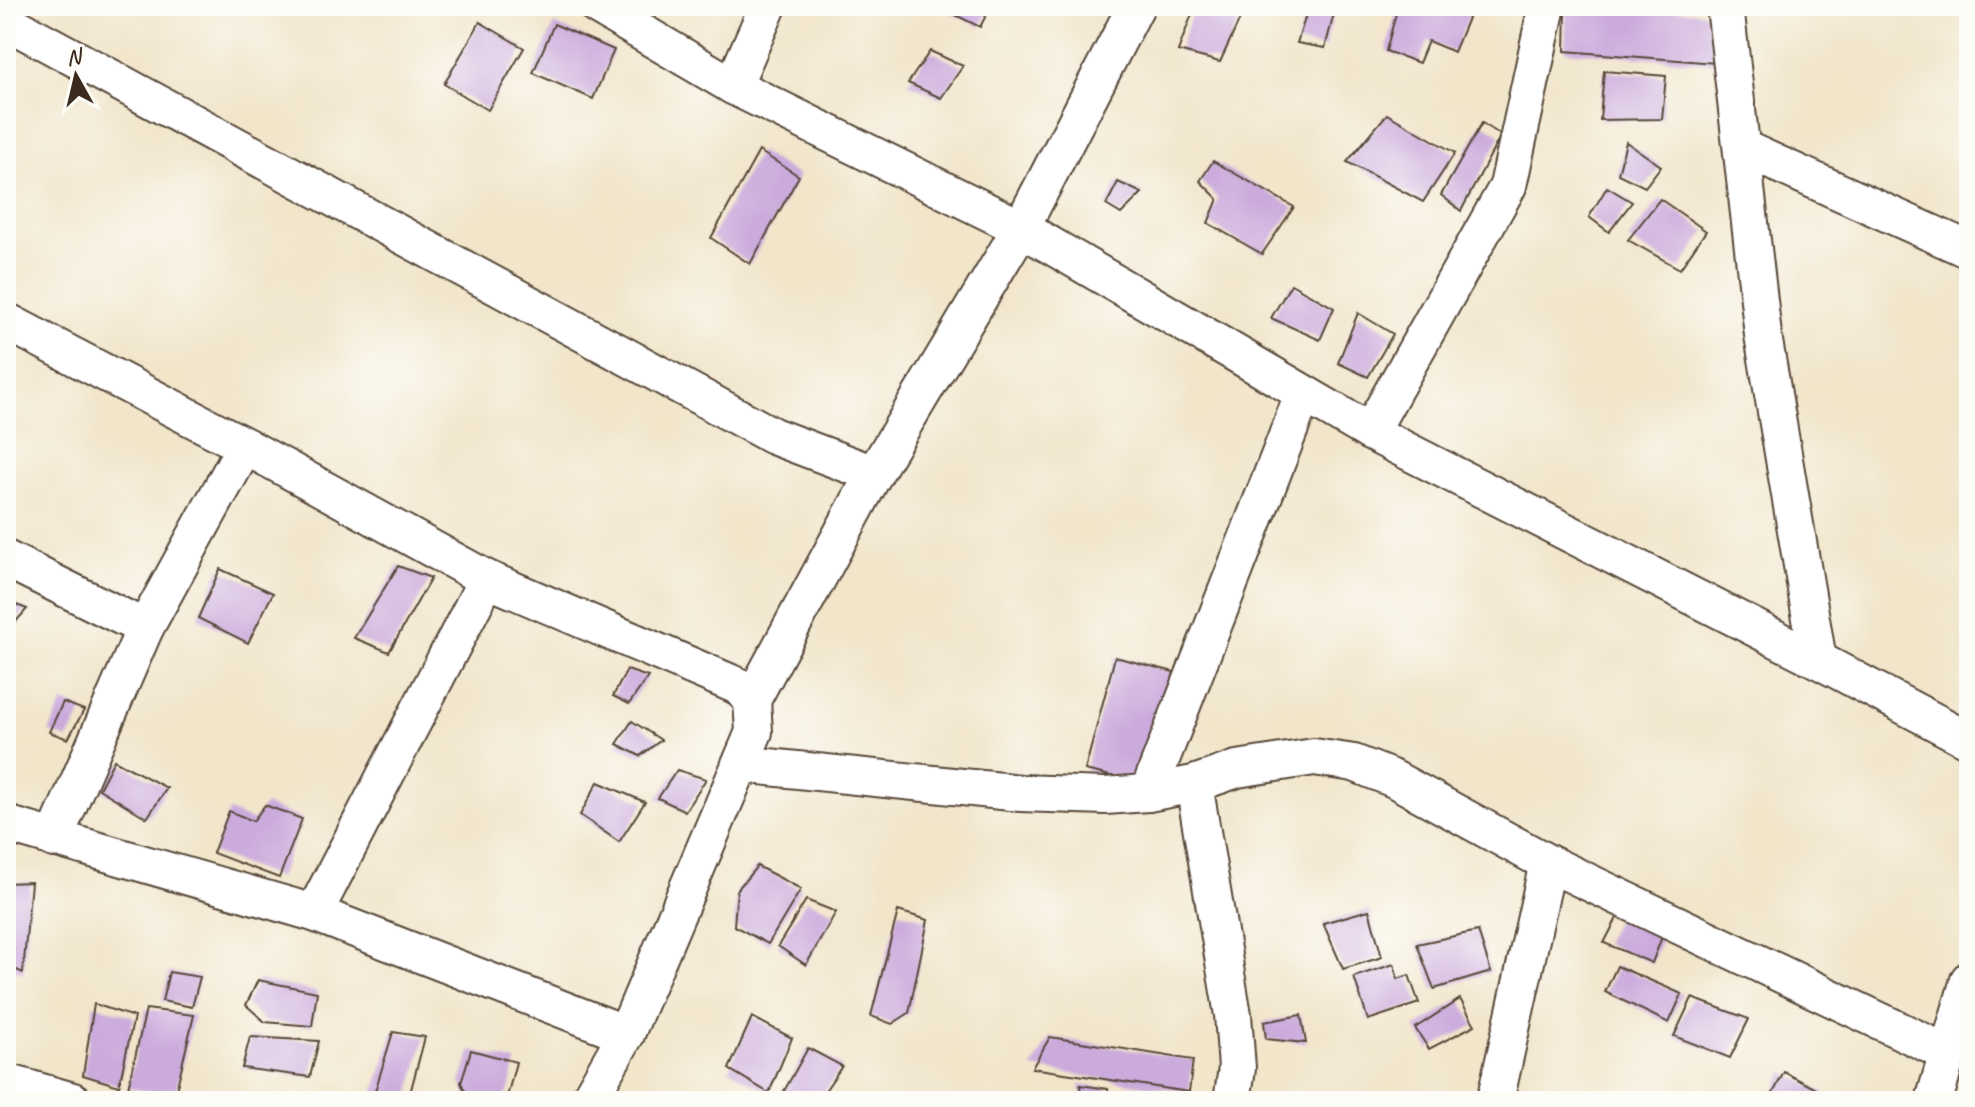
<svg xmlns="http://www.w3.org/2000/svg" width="1975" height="1107" viewBox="0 0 1975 1107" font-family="Caveat,sans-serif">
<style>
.building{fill:#cbaadc}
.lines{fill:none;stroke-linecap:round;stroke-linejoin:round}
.street-casing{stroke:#564638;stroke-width:40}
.street{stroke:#fff;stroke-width:36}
</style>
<rect width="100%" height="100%" fill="#fdfcf7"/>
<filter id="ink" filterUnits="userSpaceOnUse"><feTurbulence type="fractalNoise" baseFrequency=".0125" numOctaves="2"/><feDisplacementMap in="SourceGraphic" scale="16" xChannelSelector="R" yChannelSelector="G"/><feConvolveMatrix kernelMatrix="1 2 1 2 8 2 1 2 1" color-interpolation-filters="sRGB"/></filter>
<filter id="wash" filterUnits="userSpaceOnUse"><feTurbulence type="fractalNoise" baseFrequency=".006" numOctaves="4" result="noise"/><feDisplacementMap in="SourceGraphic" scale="32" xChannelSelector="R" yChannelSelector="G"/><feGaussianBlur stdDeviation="1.8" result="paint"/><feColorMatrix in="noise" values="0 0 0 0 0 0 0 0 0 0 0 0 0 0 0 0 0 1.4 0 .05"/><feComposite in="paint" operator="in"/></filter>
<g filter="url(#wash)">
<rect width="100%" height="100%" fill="#f1e5ca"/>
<g id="blocks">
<g class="building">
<path d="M937,6H991L980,27Z"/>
<path d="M1195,6H1246L1220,62L1178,51Z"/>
<path d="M1336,6L1325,48L1297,43L1306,15L1279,7Z"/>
<path d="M1398,6H1473L1454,52L1428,41L1419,63L1386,51Z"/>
<path d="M1573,6H1636L1708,13L1715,63L1565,51L1566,10Z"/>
<path d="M480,22L524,48L488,110L444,84Z"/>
<path d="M554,24L614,50L593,99L533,73Z"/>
<path d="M930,51L963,66L941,98L908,83Z"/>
<path d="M1604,71L1666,76L1662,119L1600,120Z"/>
<path d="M1387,114L1455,153L1423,202L1347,162Z"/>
<path d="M1482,123L1501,135L1461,211L1441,195Z"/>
<path d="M1626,142L1661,166L1645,187L1618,174Z"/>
<path d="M759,151L799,176L750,264L711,238Z"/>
<path d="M1213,161L1294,207L1262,254L1208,223L1218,199L1200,181Z"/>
<path d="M1118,182L1142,193L1121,214L1106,205Z"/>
<path d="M1607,187L1632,202L1609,232L1589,217Z"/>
<path d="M1660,199L1706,231L1680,269L1628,240Z"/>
<path d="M1291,284L1334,308L1320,340L1271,318Z"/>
<path d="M1358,313L1393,334L1368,377L1338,363Z"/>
<path d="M398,566L431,578L389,652L354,638Z"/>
<path d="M220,569L273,593L248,643L198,618Z"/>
<path d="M6,601L27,609L6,633Z"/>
<path d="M1115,657L1174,672L1145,784L1085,770Z"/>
<path d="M627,670L648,677L629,704L613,696Z"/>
<path d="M63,702L84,710L68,739L49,732Z"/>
<path d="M632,721L661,740L640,756L617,744Z"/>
<path d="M114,760L167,788L147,818L99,789Z"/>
<path d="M677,770L706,779L685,811L658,798Z"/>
<path d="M598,782L645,802L619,842L580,815Z"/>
<path d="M265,805L302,819L279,878L213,853L229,811L253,821Z"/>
<path d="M757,866L801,889L768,944L734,926L737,890Z"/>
<path d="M31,882L23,973L6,965V883Z"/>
<path d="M806,900L836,912L806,965L778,946Z"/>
<path d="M1369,910L1382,957L1343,969L1323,923Z"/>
<path d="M898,911L928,920L909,1013L892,1024L871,1016Z"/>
<path d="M1618,916L1663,934L1652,963L1604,943Z"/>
<path d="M1478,931L1491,972L1434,989L1417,944Z"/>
<path d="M1394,964L1398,979L1409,975L1419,1003L1368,1020L1354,977Z"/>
<path d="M1617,966L1682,994L1669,1023L1605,992Z"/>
<path d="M169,972L200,977L192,1007L162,1001Z"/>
<path d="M258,980L317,992L312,1026L265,1022L246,1005Z"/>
<path d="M1692,998L1749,1019L1730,1058L1674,1036Z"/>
<path d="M1460,999L1475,1025L1429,1049L1415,1028Z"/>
<path d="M94,1004L134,1017L119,1086L83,1075Z"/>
<path d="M146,1009L194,1015L175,1095L128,1088Z"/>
<path d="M1301,1015L1306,1043L1266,1039L1264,1022Z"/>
<path d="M752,1017L792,1038L769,1093L729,1069Z"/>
<path d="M393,1032L425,1037L408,1101H372Z"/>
<path d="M250,1037L319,1041L310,1077L242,1068Z"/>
<path d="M1050,1037L1193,1060L1189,1092L1032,1068Z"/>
<path d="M808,1048L842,1066L818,1101L779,1100Z"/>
<path d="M471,1050L516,1062L508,1093L497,1101H470L461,1083Z"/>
<path d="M1784,1072L1824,1093L1820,1101H1769Z"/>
<path d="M1080,1085L1108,1089L1110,1101H1082Z"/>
</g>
</g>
</g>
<g filter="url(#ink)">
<use href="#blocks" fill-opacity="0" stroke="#564638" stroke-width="2"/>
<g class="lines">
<defs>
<g id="street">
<path d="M597,6L733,86L1021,228L1370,432L1818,660L1969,740"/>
<path d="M1725,6L1763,335L1818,660"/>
<path d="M6,21L773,436L874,474L1021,228L1136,6"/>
<path d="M733,86L768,6"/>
<path d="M1742,148L1969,250"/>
<path d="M6,321L245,446L487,579L738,686L752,700L754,732L626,1034L588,1101"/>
<path d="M1370,432L1508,186L1547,6"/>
<path d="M6,559L145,628"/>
<path d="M752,700L874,474"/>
<path d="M740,764L1021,793L1105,796L1148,793L1194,784L1237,769L1314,757L1354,763L1394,779L1548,863L1947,1053"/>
<path d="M1194,784L1233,1015L1237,1068L1232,1101"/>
<path d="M1148,793L1303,395"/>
<path d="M6,824L314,913L626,1034"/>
<path d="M54,839L145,628L245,446"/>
<path d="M314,913L487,579"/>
<path d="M6,1082L73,1101"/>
<path d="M1495,1101L1548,863"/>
<path d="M1934,1101L1969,980"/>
</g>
</defs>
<use href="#street" class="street-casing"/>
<use href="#street" class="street"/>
</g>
</g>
<rect width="1975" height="1107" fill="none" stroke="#fdfcf7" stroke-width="32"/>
<g transform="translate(76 76) rotate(352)" stroke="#fdfcf7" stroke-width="6" paint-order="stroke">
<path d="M0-6L14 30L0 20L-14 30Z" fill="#3b2a1e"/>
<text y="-12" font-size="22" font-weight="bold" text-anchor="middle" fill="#3b2a1e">N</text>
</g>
</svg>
